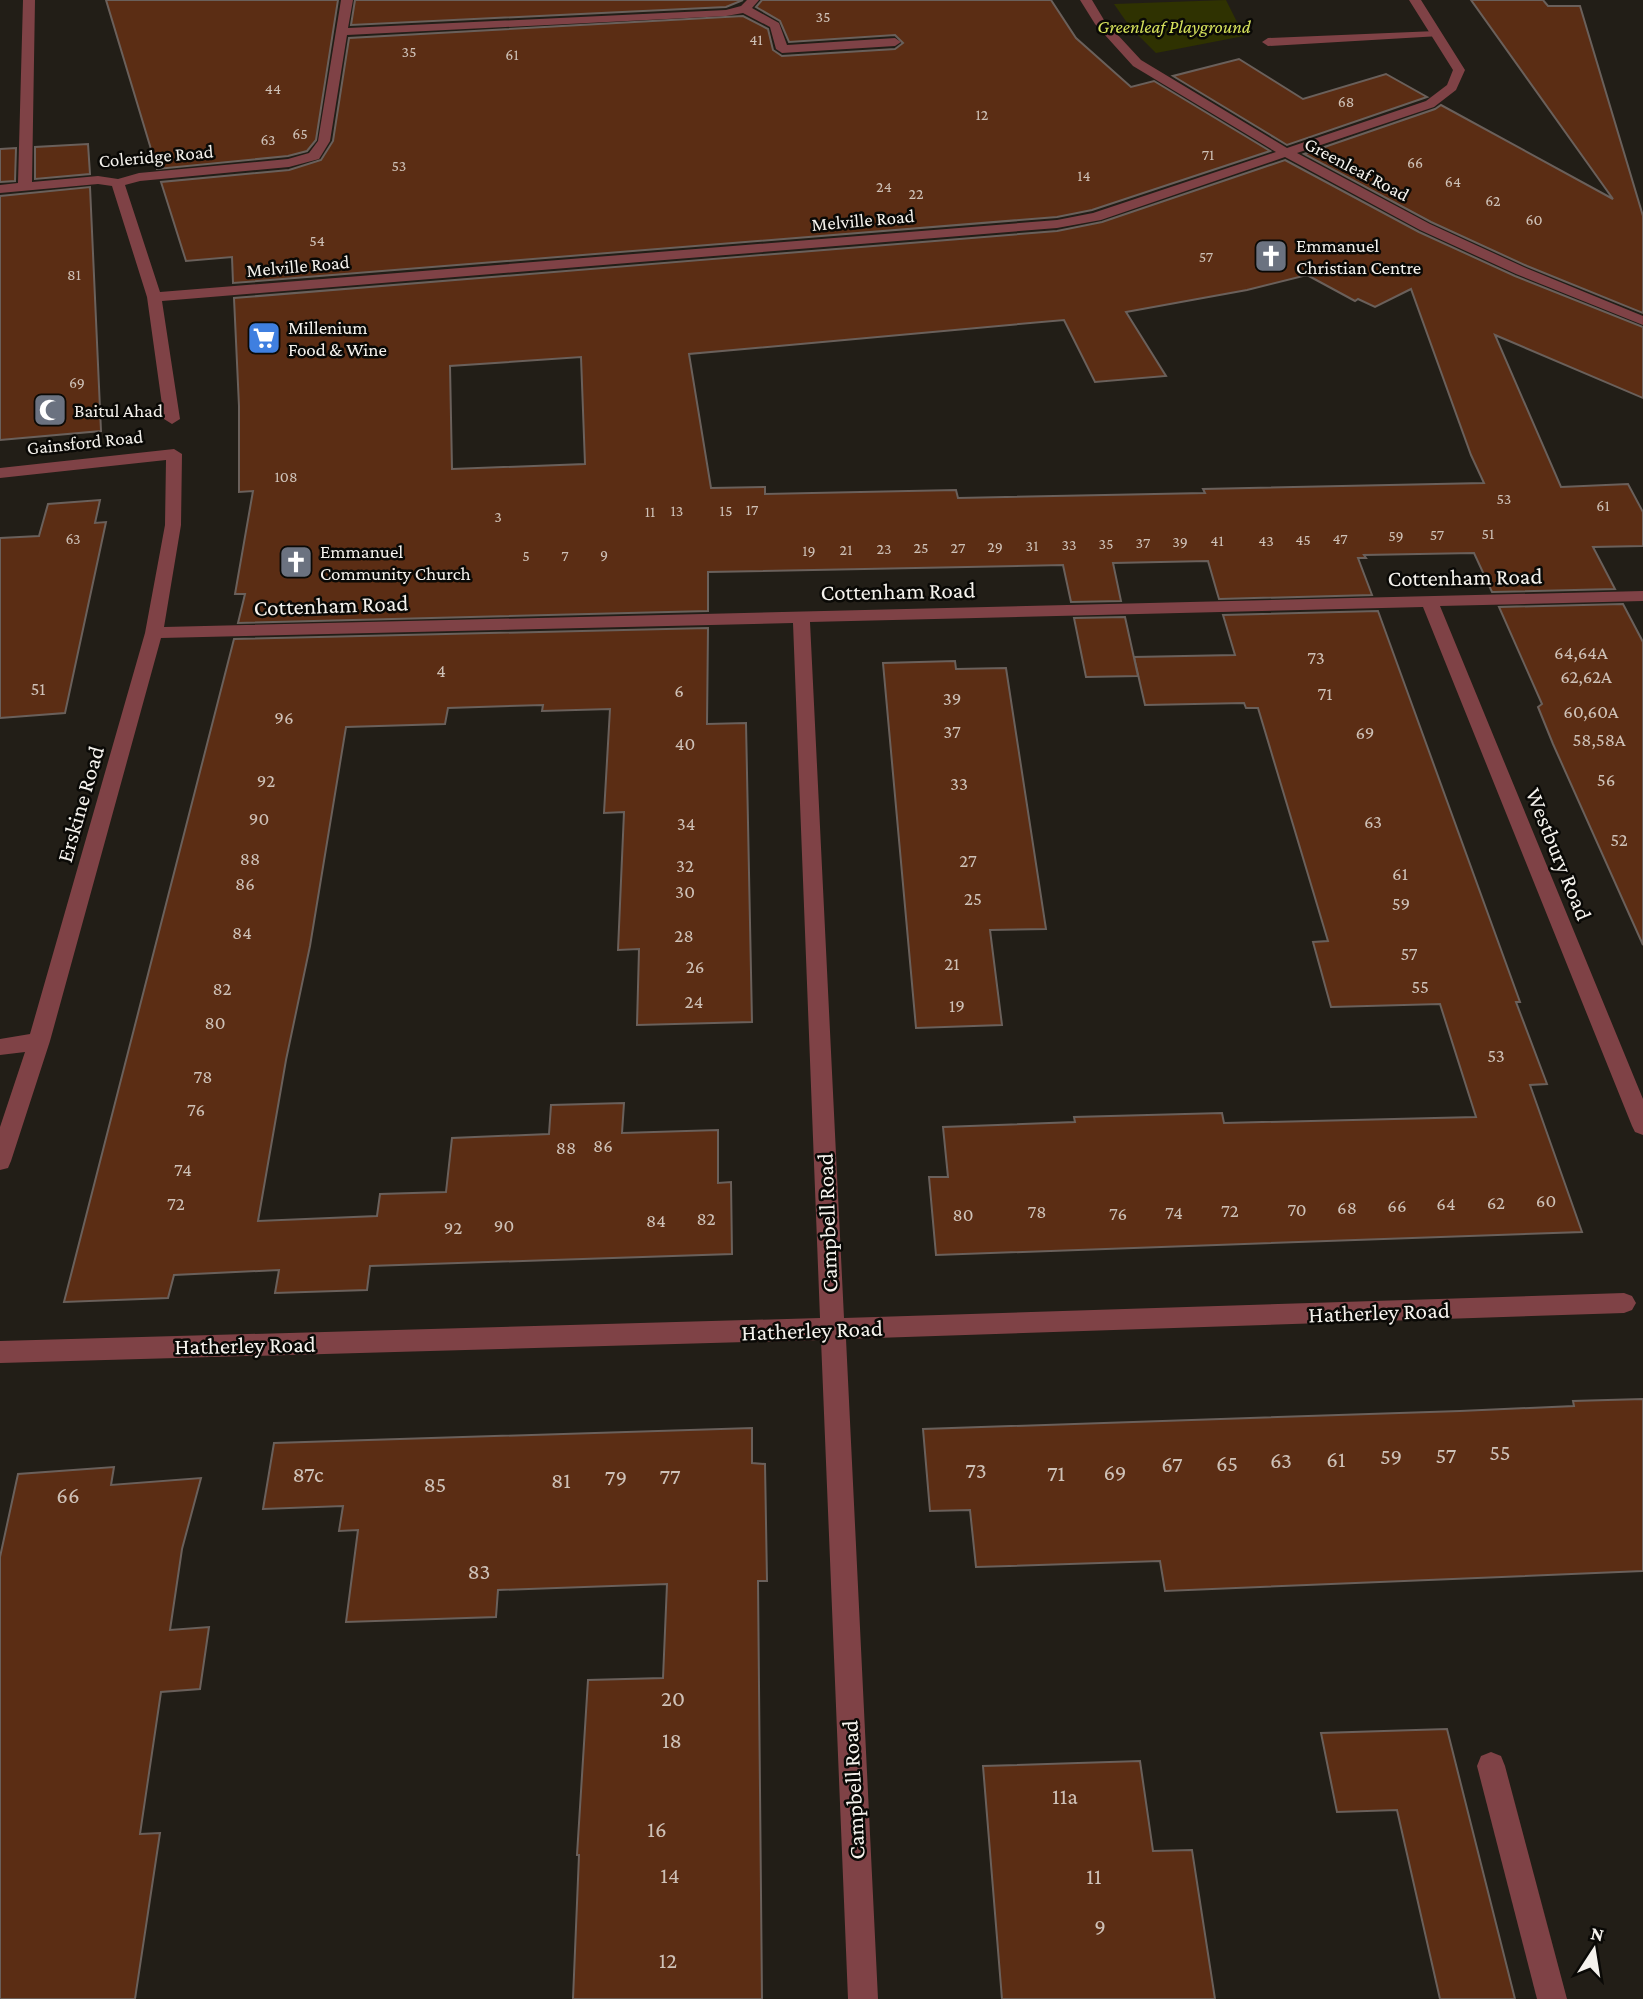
<svg xmlns="http://www.w3.org/2000/svg" width="1643" height="1999" viewBox="0 0 1643 1999" font-family="'Crimson Pro',serif">
<style>
.green{fill:#2f3201}
.building{fill:#5b2d14;stroke:#6a605b;stroke-width:2;fill-rule:evenodd}
.lines{fill:none;stroke-linecap:round;stroke-linejoin:round}
.service{fill:#7f4246;fill-rule:evenodd}
.minor{fill:#7f4246;fill-rule:evenodd}
.labels{text-anchor:middle;dominant-baseline:central;stroke-width:5;stroke-linejoin:round;paint-order:stroke}
.far-number-label{font-size:16px;fill:#cec1b7}
.far-park-label{font-size:19px;font-style:italic;fill:#d7e35c;stroke:#0a0906}
.far-street-label{font-size:19px;fill:#f5f2ed;stroke:#0a0906}
.far-poi-label{font-size:19px;fill:#f5f2ed;stroke:#0a0906;text-anchor:start}
.number-label{font-size:19px;fill:#cec1b7}
.street-label{font-size:23px;fill:#f5f2ed;stroke:#0a0906}
.near-number-label{font-size:23px;fill:#cec1b7}
</style>
<rect width="100%" height="100%" fill="#221e17"/>
<path class="green" d="M1226,0L1244,36L1156,53L1130,27L1114,4Z"/>
<g class="building">
<path d="M106,0H338L316,140L307,151L288,156L157,169Z"/>
<path d="M355,0H743L726,7L351,25Z"/>
<path d="M762,0H1051L1076,38L1131,87L1154,81L1270,151L1092,210L1057,217L233,283L232,257L186,261L161,182L289,170L321,160L333,141L349,38L743,16L768,29L773,50L782,56L895,49L903,43L895,35L789,42L780,21L756,7Z"/>
<path d="M1471,0H1543L1548,6H1580L1643,216V313L1527,266L1431,222L1304,154L1435,109L1441,105L1613,199Z"/>
<path d="M1239,59L1303,99L1386,74L1427,97L1287,145L1173,76Z"/>
<path d="M88,144L90,174L35,179V147Z"/>
<path d="M16,148L15,181L0,182V149Z"/>
<path d="M1285,160L1419,232L1515,276L1643,327V398L1495,335L1561,487L1628,484L1643,512V546L1593,547L1615,589L1492,592L1474,553L1364,555L1366,558H1358L1372,595L1219,599L1208,561L1113,563L1121,601L1071,602L1063,565L708,572V611L238,623L245,594H235L253,491L239,492V406L234,298L1057,231L1102,222ZM1307,275L1355,301L1358,299L1375,307L1411,289L1471,455L1484,483L1203,489L1205,493L958,498L956,490L765,494V487L711,488L689,354L1064,320L1095,382L1166,376L1126,312L1247,290ZM581,357L585,464L452,469L450,366Z"/>
<path d="M90,187L101,431L0,440V196Z"/>
<path d="M100,500L95,523L106,522L65,713L0,718V538L39,536L48,504Z"/>
<path d="M1623,604L1643,642V945L1553,744L1538,707L1542,704L1499,607Z"/>
<path d="M1378,611L1520,1002H1516L1547,1084L1530,1085L1582,1232L936,1255L929,1177H948L943,1127L1075,1122L1074,1117L1222,1113L1224,1123L1476,1117L1440,1004L1331,1007L1313,942L1328,941L1258,708H1246L1244,703L1145,705L1134,657L1235,655L1223,615Z"/>
<path d="M1125,617L1138,676L1086,677L1074,618Z"/>
<path d="M708,628L707,724L746,723L752,1022L637,1025L639,949L618,950L624,812L604,813L610,709L542,711L543,705L448,708L445,724L346,727L310,946L286,1060L258,1221L377,1216L380,1194L446,1192L452,1138L549,1134L551,1105L624,1103L622,1133L718,1130V1183L731,1182L732,1254L370,1266L367,1290L275,1293L279,1270L174,1275L168,1298L64,1302L234,639Z"/>
<path d="M955,661L956,669L1006,668L1046,929L990,930L1002,1025L916,1028L883,663Z"/>
<path d="M1643,1399V1571L1165,1591L1160,1561L976,1567L970,1510L930,1511L923,1429L1460,1411L1574,1406L1573,1401Z"/>
<path d="M752,1428V1463L765,1464L767,1581H758L762,1999H573L579,1855H577L588,1680L663,1678L667,1584L498,1590L496,1617L346,1622L358,1530L339,1531L343,1506L263,1509L274,1443Z"/>
<path d="M114,1467L111,1485L201,1478L182,1549L170,1630L209,1627L200,1689L161,1692L140,1834L160,1833L135,1999H0V1557L18,1474Z"/>
<path d="M1447,1729L1515,1999H1440L1397,1810L1337,1812L1321,1733Z"/>
<path d="M1140,1761L1153,1851L1192,1850L1215,1999H1002L983,1766Z"/>
</g>
<g class="lines">
<g class="service">
<path d="M1436,31L1440,32V36L1268,46L1262,42L1268,38Z"/>
<path d="M1491,1752L1501,1756L1505,1766L1567,1999H1537L1477,1766L1481,1756Z"/>
</g>
<g class="minor">
<path d="M23,0H35L32,182L98,176L118,179L139,173L288,159L309,153L318,141L341,0H353L348,28L726,10L741,6L747,0H759L752,8L779,23L787,45L895,38L901,42L895,46L782,53L776,49L770,27L743,13L726,16L347,35L330,141L319,159L289,167L140,181L125,185L160,292L1057,220L1093,213L1276,152L1133,66L1095,24L1080,0H1092L1104,20L1141,60L1287,148L1426,101L1447,85L1453,70L1409,0H1421L1465,70L1456,90L1434,107L1297,153L1430,224L1526,268L1643,316V325L1516,274L1420,230L1285,157L1101,220L1057,228L162,301L180,419L172,424L164,419L147,297L112,186L98,184L0,193V185L18,183Z"/>
<path d="M174,449L182,454L181,525L164,627L1643,591V601L1440,606L1643,1099V1135L1635,1132L1632,1126L1423,607L810,622L844,1318L1624,1293L1632,1296L1636,1303L1632,1310L1624,1313L846,1339L878,1999H848L821,1340L0,1363V1341L820,1318L793,623L161,638L50,1041L11,1161L8,1168L0,1170V1127L25,1052L0,1055V1039L30,1034L145,633L165,525L166,460L0,478V468Z"/>
</g>
</g>
<defs>
<symbol id="church-square" viewBox="-11 -11 22 22"><rect x="-9" y="-9" width="18" height="18" rx="4" fill="#6b7280" stroke="#0a0906"/><path d="M-1.2-6h2.4v3.5h3.3v2.4h-3.3V6h-2.4V-.1h-3.3v-2.4h3.3Z" fill="#fff"/></symbol>
<symbol id="supermarket-square" viewBox="-11 -11 22 22"><rect x="-9" y="-9" width="18" height="18" rx="4" fill="#3f7fe0" stroke="#0a0906"/><path d="M-6-5.5h2.5l.6 2H6L4.5 2H-2.5L-4.4-4H-6ZM-1.5 3.2a1.3 1.3 0 1 0 .1 0ZM3 3.2a1.3 1.3 0 1 0 .1 0Z" fill="#fff"/></symbol>
<symbol id="mosque-square" viewBox="-11 -11 22 22"><rect x="-9" y="-9" width="18" height="18" rx="4" fill="#6b7280" stroke="#0a0906"/><path d="M3.5-4.9A6 6 0 1 0 3.5 4.9A5 5 0 1 1 3.5-4.9Z" fill="#fff"/></symbol>
</defs>
<g fill-rule="evenodd">
<use href="#church-square" x="1252" y="237" width="38" height="38"/>
<use href="#supermarket-square" x="245" y="319" width="38" height="38"/>
<use href="#mosque-square" x="31" y="391" width="38" height="38"/>
<use href="#church-square" x="277" y="543" width="38" height="38"/>
</g>
<g class="labels">
<g class="far-number-label">
<text x="823" y="16">35</text>
<text x="756" y="39">41</text>
<text x="409" y="51">35</text>
<text x="512" y="54">61</text>
<text x="273" y="88">44</text>
<text x="1346" y="101">68</text>
<text x="982" y="114">12</text>
<text x="300" y="133">65</text>
<text x="268" y="139">63</text>
<text x="1208" y="154">71</text>
<text x="1415" y="162">66</text>
<text x="399" y="165">53</text>
<text x="1084" y="175">14</text>
<text x="1453" y="181">64</text>
<text x="884" y="186">24</text>
<text x="916" y="193">22</text>
<text x="1493" y="200">62</text>
<text x="1534" y="219">60</text>
<text x="317" y="240">54</text>
<text x="1206" y="256">57</text>
<text x="74" y="274">81</text>
<text x="77" y="382">69</text>
<text x="286" y="476">108</text>
<text x="1504" y="498">53</text>
<text x="1603" y="505">61</text>
<text x="752" y="509">17</text>
<text x="677" y="510">13</text>
<text x="726" y="510">15</text>
<text x="650" y="511">11</text>
<text x="498" y="516">3</text>
<text x="1488" y="533">51</text>
<text x="1437" y="534">57</text>
<text x="1396" y="535">59</text>
<text x="73" y="538">63</text>
<text x="1340" y="538">47</text>
<text x="1303" y="539">45</text>
<text x="1217" y="540">41</text>
<text x="1266" y="540">43</text>
<text x="1180" y="541">39</text>
<text x="1143" y="542">37</text>
<text x="1106" y="543">35</text>
<text x="1069" y="544">33</text>
<text x="1032" y="545">31</text>
<text x="995" y="546">29</text>
<text x="921" y="547">25</text>
<text x="958" y="547">27</text>
<text x="884" y="548">23</text>
<text x="846" y="549">21</text>
<text x="809" y="550">19</text>
<text x="604" y="554">9</text>
<text x="526" y="555">5</text>
<text x="565" y="555">7</text>
</g>
<g class="far-park-label">
<text x="1174" y="26">Greenleaf Playground</text>
</g>
<g class="far-street-label">
<text transform="translate(156 156) rotate(-5)">Coleridge Road</text>
<text transform="translate(1357 169) rotate(28)">Greenleaf Road</text>
<text transform="translate(863 220) rotate(-5)">Melville Road</text>
<text transform="translate(298 266) rotate(-5)">Melville Road</text>
<text transform="translate(85 442) rotate(-6)">Gainsford Road</text>
</g>
<g class="far-poi-label">
<text x="1296" y="245">Emmanuel<tspan x="1296" dy="22">Christian Centre</tspan></text>
<text x="288" y="327">Millenium<tspan x="288" dy="22">Food &amp; Wine</tspan></text>
<text x="74" y="410">Baitul Ahad</text>
<text x="320" y="551">Emmanuel<tspan x="320" dy="22">Community Church</tspan></text>
</g>
<g class="number-label">
<text x="1581" y="652">64,64A</text>
<text x="1316" y="657">73</text>
<text x="441" y="670">4</text>
<text x="1586" y="676">62,62A</text>
<text x="38" y="688">51</text>
<text x="679" y="690">6</text>
<text x="1325" y="693">71</text>
<text x="952" y="698">39</text>
<text x="1591" y="711">60,60A</text>
<text x="284" y="717">96</text>
<text x="952" y="731">37</text>
<text x="1365" y="732">69</text>
<text x="1599" y="739">58,58A</text>
<text x="685" y="743">40</text>
<text x="1606" y="779">56</text>
<text x="266" y="780">92</text>
<text x="959" y="783">33</text>
<text x="259" y="818">90</text>
<text x="1373" y="821">63</text>
<text x="686" y="823">34</text>
<text x="1619" y="839">52</text>
<text x="250" y="858">88</text>
<text x="968" y="860">27</text>
<text x="685" y="865">32</text>
<text x="1400" y="873">61</text>
<text x="245" y="883">86</text>
<text x="685" y="891">30</text>
<text x="973" y="898">25</text>
<text x="1401" y="903">59</text>
<text x="242" y="932">84</text>
<text x="684" y="935">28</text>
<text x="1409" y="953">57</text>
<text x="952" y="963">21</text>
<text x="695" y="966">26</text>
<text x="1420" y="986">55</text>
<text x="222" y="988">82</text>
<text x="694" y="1001">24</text>
<text x="957" y="1005">19</text>
<text x="215" y="1022">80</text>
<text x="1496" y="1055">53</text>
<text x="203" y="1076">78</text>
<text x="196" y="1109">76</text>
<text x="603" y="1145">86</text>
<text x="566" y="1147">88</text>
<text x="183" y="1169">74</text>
<text x="1546" y="1200">60</text>
<text x="1496" y="1202">62</text>
<text x="176" y="1203">72</text>
<text x="1446" y="1203">64</text>
<text x="1397" y="1205">66</text>
<text x="1347" y="1207">68</text>
<text x="1297" y="1209">70</text>
<text x="1230" y="1210">72</text>
<text x="1037" y="1211">78</text>
<text x="1174" y="1212">74</text>
<text x="1118" y="1213">76</text>
<text x="963" y="1214">80</text>
<text x="706" y="1218">82</text>
<text x="656" y="1220">84</text>
<text x="504" y="1225">90</text>
<text x="453" y="1227">92</text>
</g>
<g class="street-label">
<text transform="translate(1465 577) rotate(-1)">Cottenham Road</text>
<text transform="translate(898 591) rotate(-1)">Cottenham Road</text>
<text transform="translate(331 605) rotate(-2)">Cottenham Road</text>
<text transform="translate(80 804) rotate(-74)">Erskine Road</text>
<text transform="translate(1559 854) rotate(68)">Westbury Road</text>
<text transform="translate(827 1223) rotate(-92)">Campbell Road</text>
<text transform="translate(1379 1312) rotate(-2)">Hatherley Road</text>
<text transform="translate(812 1330) rotate(-2)">Hatherley Road</text>
<text transform="translate(245 1345) rotate(-1)">Hatherley Road</text>
<text transform="translate(853 1790) rotate(-93)">Campbell Road</text>
</g>
<g class="near-number-label">
<text x="1500" y="1452">55</text>
<text x="1446" y="1455">57</text>
<text x="1391" y="1456">59</text>
<text x="1336" y="1459">61</text>
<text x="1281" y="1460">63</text>
<text x="1227" y="1463">65</text>
<text x="1172" y="1464">67</text>
<text x="976" y="1470">73</text>
<text x="1115" y="1472">69</text>
<text x="1056" y="1473">71</text>
<text x="308" y="1474">87c</text>
<text x="670" y="1476">77</text>
<text x="616" y="1477">79</text>
<text x="561" y="1480">81</text>
<text x="435" y="1484">85</text>
<text x="68" y="1495">66</text>
<text x="479" y="1571">83</text>
<text x="673" y="1698">20</text>
<text x="672" y="1740">18</text>
<text x="1065" y="1796">11a</text>
<text x="657" y="1829">16</text>
<text x="670" y="1875">14</text>
<text x="1094" y="1876">11</text>
<text x="1100" y="1926">9</text>
<text x="668" y="1960">12</text>
</g>
</g>
<g transform="translate(1594 1950) rotate(12)" stroke="#0a0906" stroke-width="5" paint-order="stroke">
<path d="M0-5L12 26L0 18L-12 26Z" fill="#f5f2ed"/>
<text y="-10" font-size="19" font-weight="bold" text-anchor="middle" fill="#f5f2ed">N</text>
</g>
</svg>
